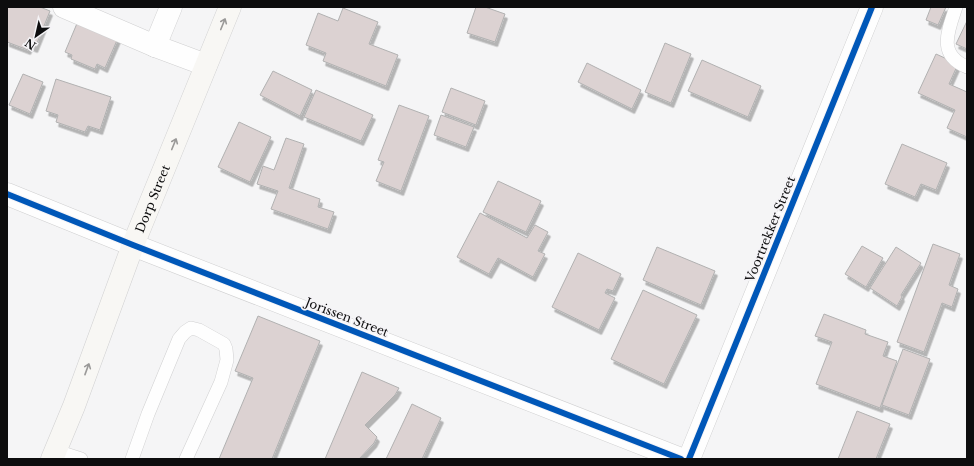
<svg xmlns="http://www.w3.org/2000/svg" width="974" height="466" viewBox="0 0 974 466" font-family="'Libre Baskerville',serif">
<style>
.building{fill:#dcd2d2;stroke:#b1b1b1;filter:url(#shadow)}
.lines{fill:none;stroke-linecap:round;stroke-linejoin:round}
.lane-casing{stroke:#d0d0d1;stroke-width:14}
.street-casing{stroke:#d0d0d1;stroke-width:23}
.secondary-casing{stroke:#d0d0d1;stroke-width:23}
.lane{stroke:#fefefe;stroke-width:13}
.street{stroke:#fefefe;stroke-width:22}
.secondary{stroke:#f8f7f4;stroke-width:22}
.cycleway-casing{stroke:#f5f4f7;stroke-width:8}
.cycleway{stroke:#0057b8;stroke-width:6}
.oneway{stroke:#9a9998}
.labels{text-anchor:middle;dominant-baseline:central;stroke-width:3.5;stroke-linejoin:round;paint-order:stroke}
.street-label{font-size:12px;fill:#0d0d0e;stroke:#f5f4f7}
</style>
<defs>
<filter id="shadow"><feDropShadow dx="2.5" dy="4.5" stdDeviation="0" flood-color="#0004"/></filter>
</defs>
<rect width="100%" height="100%" fill="#f5f5f6"/>
<g class="building">
<path d="M7,7H40L50,11L35,48L30,46L28,50L7,42Z"/>
<path d="M476,7H485L505,14L495,42L467,33Z"/>
<path d="M931,7H946L938,25L926,20Z"/>
<path d="M343,8L378,22L369,44L398,55L386,86L323,61L326,53L306,45L318,13L338,21Z"/>
<path d="M78,21L118,38L105,68L97,64L95,69L71,59L72,55L65,52Z"/>
<path d="M967,21V49L956,44Z"/>
<path d="M665,43L691,54L671,103L645,92Z"/>
<path d="M936,54L958,64L949,84L967,92V137L947,128L955,110L918,93Z"/>
<path d="M702,60L761,86L748,117L688,91Z"/>
<path d="M587,63L641,90L632,109L578,82Z"/>
<path d="M273,71L312,90L300,116L260,95Z"/>
<path d="M23,74L43,82L30,114L9,105Z"/>
<path d="M56,79L111,97L100,130L88,126L85,132L56,122L58,115L46,111Z"/>
<path d="M451,88L485,101L476,125L442,112Z"/>
<path d="M316,90L373,115L361,141L304,117Z"/>
<path d="M399,105L429,116L401,191L376,181L384,162L378,160Z"/>
<path d="M441,115L474,127L466,147L434,135Z"/>
<path d="M239,122L271,137L250,182L218,167Z"/>
<path d="M286,138L304,144L289,188L320,199L318,207L334,212L328,229L271,209L278,191L257,184L263,166L274,170Z"/>
<path d="M902,144L947,163L936,190L921,184L915,197L885,184Z"/>
<path d="M498,181L541,201L526,232L483,212Z"/>
<path d="M480,213L527,238L535,225L548,232L538,251L545,254L533,277L498,258L489,274L457,257Z"/>
<path d="M933,244L960,254L949,285L958,289L952,307L942,303L924,352L897,342Z"/>
<path d="M862,246L883,258L866,287L845,274Z"/>
<path d="M657,247L715,271L701,305L643,280Z"/>
<path d="M896,247L921,263L901,295L902,297L897,306L870,288Z"/>
<path d="M578,253L621,274L613,291L607,289L605,293L615,298L599,330L552,307Z"/>
<path d="M643,290L697,315L664,384L611,359Z"/>
<path d="M824,314L866,330L865,334L888,342L883,356L897,361L880,408L816,384L832,342L815,336Z"/>
<path d="M258,316L320,341L272,459H219L253,378L235,371Z"/>
<path d="M903,349L930,359L909,415L882,405Z"/>
<path d="M362,372L399,388L395,395L365,425L377,437L374,443L359,459H325Z"/>
<path d="M412,404L441,418L422,459H386Z"/>
<path d="M857,411L890,424L876,459H838Z"/>
</g>
<g class="lines">
<defs>
<g id="lane">
<path d="M956,7C948,31 937,55 967,67"/>
<path d="M56,451L81,459"/>
<path d="M132,459L148,414L179,339L185,332L191,328L199,330L224,344L226,349L227,360L221,382L186,459"/>
</g>
<g id="street">
<path d="M64,7L155,46L206,65"/>
<path d="M155,46L171,7"/>
<path d="M7,194L133,245L681,459"/>
<path d="M689,459L872,7"/>
</g>
<g id="secondary">
<path id="s1" d="M52,459L74,406L133,245L230,7"/>
</g>
</defs>
<use href="#lane" class="lane-casing"/>
<use href="#street" class="street-casing"/>
<use href="#secondary" class="secondary-casing"/>
<use href="#lane" class="lane"/>
<use href="#street" class="street"/>
<use href="#secondary" class="secondary"/>
<defs>
<g id="cycleway">
<path d="M7,194L133,245L681,459"/>
<path d="M689,459L872,7"/>
</g>
</defs>
<use href="#cycleway" class="cycleway-casing"/>
<use href="#cycleway" class="cycleway"/>
</g>
<defs><path id="oneway-shaft" d="M-6 0H5M1.5-3L5.5 0L1.5 3" fill="none" stroke-width="1.6" stroke-linecap="round" stroke-linejoin="round"/></defs>
<g class="oneway">
<use href="#oneway-shaft" transform="translate(223 24) rotate(-68)"/>
<use href="#oneway-shaft" transform="translate(174 144) rotate(-68)"/>
<use href="#oneway-shaft" transform="translate(87 369) rotate(-70)"/>
</g>
<g class="labels">
<g class="street-label">
<text stroke="none"><textPath href="#s1" startOffset="279">Dorp Street</textPath></text>
<text transform="translate(770 229) rotate(-68)">Voortrekker Street</text>
<text transform="translate(347 317) rotate(21)">Jorissen Street</text>
</g>
</g>
<rect width="974" height="466" fill="none" stroke="#0d0d0e" stroke-width="16"/>
<g transform="translate(36 36) rotate(214)" stroke="#f5f4f7" stroke-width="3" paint-order="stroke">
<path d="M0-3L7 15L0 10L-7 15Z" fill="#0d0d0e"/>
<text y="-6" font-size="11" font-weight="bold" text-anchor="middle" fill="#0d0d0e">N</text>
</g>
</svg>
